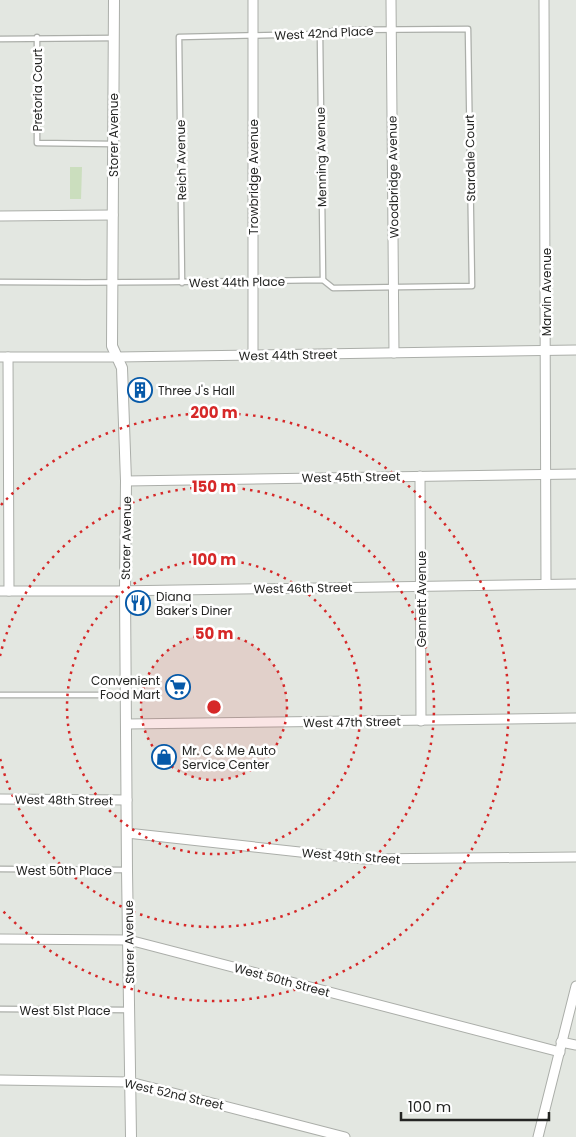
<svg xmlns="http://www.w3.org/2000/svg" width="576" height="1137" viewBox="0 0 576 1137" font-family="Poppins,sans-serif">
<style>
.green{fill:#cbdebe}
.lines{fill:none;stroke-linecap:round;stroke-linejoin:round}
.service-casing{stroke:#abaea9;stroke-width:7}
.minor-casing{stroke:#abaea9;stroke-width:11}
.tertiary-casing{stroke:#abaea9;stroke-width:12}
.service{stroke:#fff;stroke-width:4.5}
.minor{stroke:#fff;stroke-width:9}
.tertiary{stroke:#fff;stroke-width:10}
.ring{fill:none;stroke:#d62828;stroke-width:2.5;stroke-dasharray:2.5 5}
.labels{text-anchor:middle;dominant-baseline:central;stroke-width:5;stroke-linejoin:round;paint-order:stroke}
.street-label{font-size:12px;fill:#242523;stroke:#fff}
.poi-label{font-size:12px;fill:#242523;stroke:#fff;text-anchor:start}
.centre{fill:#d62828;stroke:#fff;stroke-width:2.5}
.ring-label{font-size:15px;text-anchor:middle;font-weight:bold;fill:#d62828;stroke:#fff;stroke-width:5;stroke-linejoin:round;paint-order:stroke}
</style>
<rect width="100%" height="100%" fill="#e3e7e1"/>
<path class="green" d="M70,167H82L81,199H70Z"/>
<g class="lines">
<defs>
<g id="service">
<path d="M320,34L323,280"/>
<path d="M37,37V143L112,144"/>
<path d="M0,39L114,38"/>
<path d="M0,282C108,283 216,282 323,280L333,288L472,286L468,29L338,30L320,34L179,37L182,283"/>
<path d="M0,695H126"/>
<path d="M0,869L126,870"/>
<path d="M0,1009L129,1010"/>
</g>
<g id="minor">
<path d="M253,0V355"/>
<path d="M391,0L394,353"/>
<path d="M544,0L546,584"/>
<path d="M0,216L113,215"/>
<path d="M0,357H117L576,350"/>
<path d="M8,357L9,591"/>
<path d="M420,476L421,721"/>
<path d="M126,481L576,474"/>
<path d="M0,591H116L576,584"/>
<path d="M127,724L576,718"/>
<path d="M0,799L127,800"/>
<path d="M127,833L364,859L576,857"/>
<path d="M0,939L129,940L560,1052"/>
<path d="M561,1042L576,1045"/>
<path d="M0,1080L130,1082L345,1137"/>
<path d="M538,1137L576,986"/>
</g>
<path id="tertiary" d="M114,0L112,346L122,368L126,481L125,591L127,870L131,1137"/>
</defs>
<use href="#service" class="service-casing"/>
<use href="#minor" class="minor-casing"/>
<use href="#tertiary" class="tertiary-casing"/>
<use href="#service" class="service"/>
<use href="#minor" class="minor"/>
<use href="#tertiary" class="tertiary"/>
</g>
<circle cx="214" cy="707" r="73" fill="#d62828" fill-opacity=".12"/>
<g class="ring">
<circle cx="214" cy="707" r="73"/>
<circle cx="214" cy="707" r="147"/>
<path d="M0 656A220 220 0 1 1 0 758"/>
<path d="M1 505A294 294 0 1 1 1 909"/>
</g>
<defs>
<symbol id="building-ring" viewBox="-11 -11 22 22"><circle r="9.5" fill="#fff" stroke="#0659a8" stroke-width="1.5"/><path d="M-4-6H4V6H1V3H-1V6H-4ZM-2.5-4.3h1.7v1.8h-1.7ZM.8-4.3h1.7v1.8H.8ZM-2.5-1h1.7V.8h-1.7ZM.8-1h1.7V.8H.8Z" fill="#0659a8"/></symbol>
<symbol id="restaurant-ring" viewBox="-11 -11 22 22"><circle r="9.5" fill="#fff" stroke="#0659a8" stroke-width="1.5"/><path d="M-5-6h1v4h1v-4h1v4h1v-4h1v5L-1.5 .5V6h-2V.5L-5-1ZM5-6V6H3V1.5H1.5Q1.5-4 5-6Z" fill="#0659a8"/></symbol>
<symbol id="supermarket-ring" viewBox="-11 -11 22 22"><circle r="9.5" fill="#fff" stroke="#0659a8" stroke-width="1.5"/><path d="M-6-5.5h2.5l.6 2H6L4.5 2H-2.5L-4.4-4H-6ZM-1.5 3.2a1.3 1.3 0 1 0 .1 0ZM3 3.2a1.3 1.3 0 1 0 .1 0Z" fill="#0659a8"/></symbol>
<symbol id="shop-ring" viewBox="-11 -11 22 22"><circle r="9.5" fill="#fff" stroke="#0659a8" stroke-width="1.5"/><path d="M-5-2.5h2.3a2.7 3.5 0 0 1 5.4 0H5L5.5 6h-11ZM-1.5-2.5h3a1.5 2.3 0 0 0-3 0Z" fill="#0659a8"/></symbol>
</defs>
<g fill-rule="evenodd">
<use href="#building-ring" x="126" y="376" width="28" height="28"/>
<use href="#restaurant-ring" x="124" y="589" width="28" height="28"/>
<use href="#supermarket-ring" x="164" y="673" width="28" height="28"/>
<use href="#shop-ring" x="150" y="743" width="28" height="28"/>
</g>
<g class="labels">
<g class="street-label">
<text transform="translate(324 33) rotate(-3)">West 42nd Place</text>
<text transform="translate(37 90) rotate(-90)">Pretoria Court</text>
<text transform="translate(113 135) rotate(-90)">Storer Avenue</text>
<text transform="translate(321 157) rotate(-91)">Menning Avenue</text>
<text transform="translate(470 158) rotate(-91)">Stardale Court</text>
<text transform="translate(181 160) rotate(-91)">Reich Avenue</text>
<text transform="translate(253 177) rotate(-90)">Trowbridge Avenue</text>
<text transform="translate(393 177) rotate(-91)">Woodbridge Avenue</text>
<text transform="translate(237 282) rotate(-1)">West 44th Place</text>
<text transform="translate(546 292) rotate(-90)">Marvin Avenue</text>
<text transform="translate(288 355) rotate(-1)">West 44th Street</text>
<text transform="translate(351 477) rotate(-1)">West 45th Street</text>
<text transform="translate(126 538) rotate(-89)">Storer Avenue</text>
<text transform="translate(303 588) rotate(-1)">West 46th Street</text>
<text transform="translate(421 599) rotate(-90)">Gennett Avenue</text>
<text transform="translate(352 722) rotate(-1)">West 47th Street</text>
<text transform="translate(64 800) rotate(1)">West 48th Street</text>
<text transform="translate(351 856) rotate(4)">West 49th Street</text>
<text x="64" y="870">West 50th Place</text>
<text transform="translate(129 942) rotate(-91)">Storer Avenue</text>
<text transform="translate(282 980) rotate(15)">West 50th Street</text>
<text x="65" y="1010">West 51st Place</text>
<text transform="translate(174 1094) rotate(13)">West 52nd Street</text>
</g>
<g class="poi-label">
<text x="158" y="390">Three J's Hall</text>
<text x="156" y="596">Diana<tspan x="156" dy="14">Baker's Diner</tspan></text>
<text x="160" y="680" text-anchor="end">Convenient<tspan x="160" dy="14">Food Mart</tspan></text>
<text x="182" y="750">Mr. C &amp; Me Auto<tspan x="182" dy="14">Service Center</tspan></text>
</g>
</g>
<circle cx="214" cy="707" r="8" class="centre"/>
<g class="ring-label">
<text x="214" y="418">200 m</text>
<text x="214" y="492">150 m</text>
<text x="214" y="565">100 m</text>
<text x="214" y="639">50 m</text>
</g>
<path d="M401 1112v8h148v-8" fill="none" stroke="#242523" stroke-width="2.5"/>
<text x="408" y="1112" font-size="15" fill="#242523" stroke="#ffffff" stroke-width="4" paint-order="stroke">100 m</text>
</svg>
